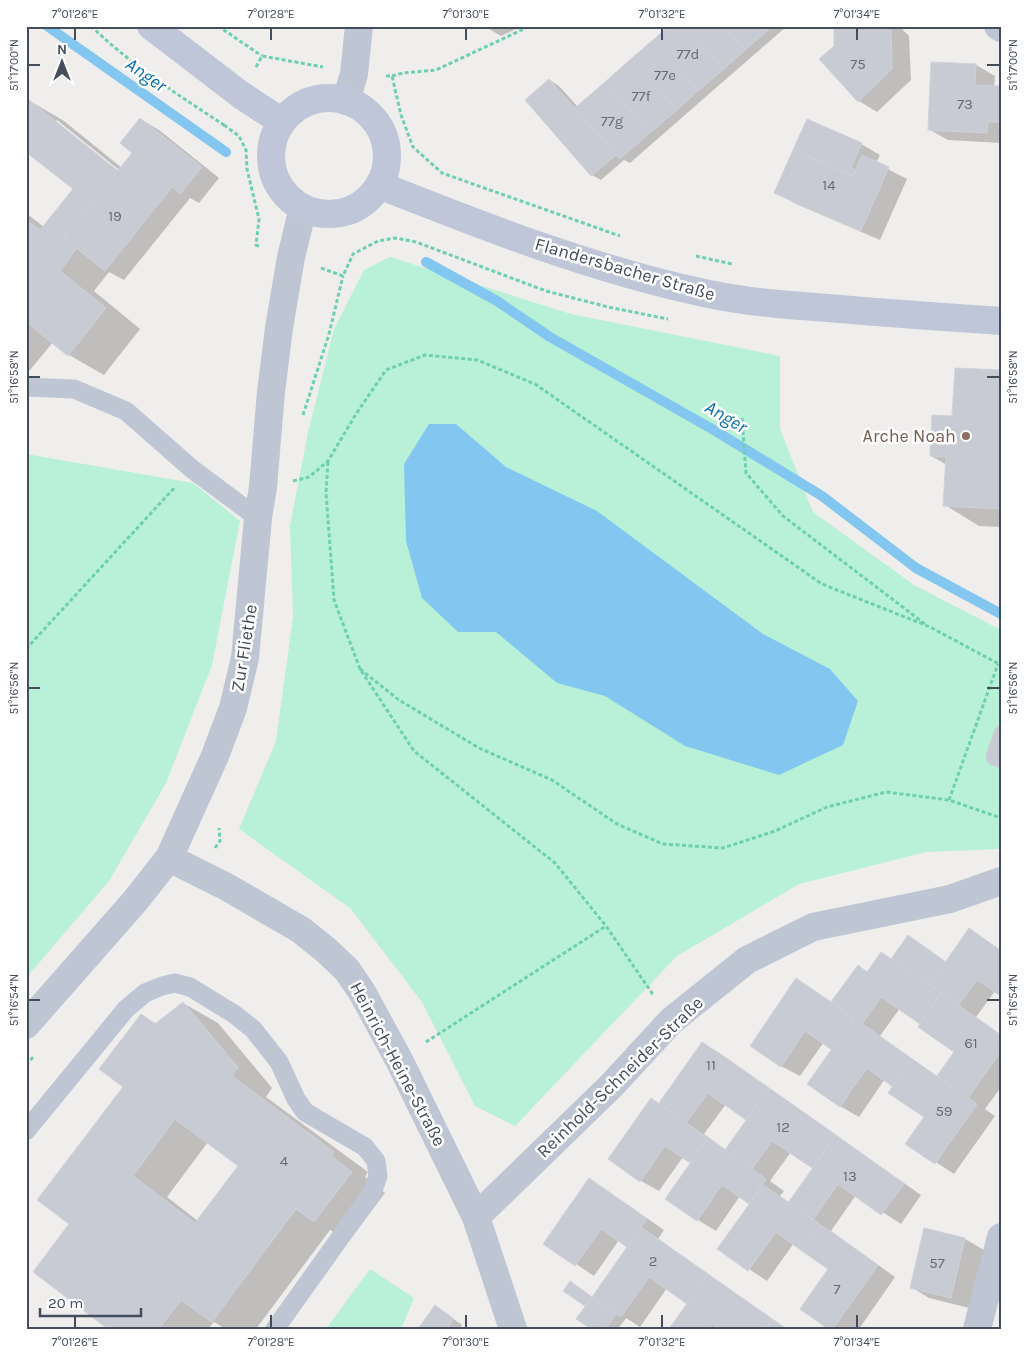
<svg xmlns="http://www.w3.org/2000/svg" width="1027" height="1355" viewBox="0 0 1027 1355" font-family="Karla,sans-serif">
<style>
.green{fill:#b8f1d7}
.water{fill:#83c7f0}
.shadow{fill:#0003;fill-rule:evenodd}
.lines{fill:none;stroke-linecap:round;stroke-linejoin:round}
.stream{stroke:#83c7f0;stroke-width:10}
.building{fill:#c8cbd3;stroke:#d0d1d9;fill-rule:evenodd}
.path{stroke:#6ed0b0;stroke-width:3;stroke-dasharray:4 2.5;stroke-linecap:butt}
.lane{stroke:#bfc6d3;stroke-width:19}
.street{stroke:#bfc6d3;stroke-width:28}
.secondary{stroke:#bec6d7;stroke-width:28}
.ticks{fill:none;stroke:#444d5b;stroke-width:2}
.education-dot{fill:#8d6e63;stroke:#fff;stroke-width:2}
.labels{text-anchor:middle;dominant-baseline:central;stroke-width:5;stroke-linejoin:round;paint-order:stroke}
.number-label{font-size:15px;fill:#656c79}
.street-label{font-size:18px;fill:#444d5b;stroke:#fff}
.education-label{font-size:18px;fill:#785e54;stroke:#fff;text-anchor:end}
.water-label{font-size:19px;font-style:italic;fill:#056ead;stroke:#fff}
.neatline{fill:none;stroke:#444d5b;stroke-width:2}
.ticks-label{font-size:12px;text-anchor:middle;fill:#444d5b}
</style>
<rect width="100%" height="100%" fill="#f0eded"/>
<g class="green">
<path d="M390,257L571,314L780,356V429L813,512L914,585L1001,630V849L926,852L799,884L677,956L515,1126L475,1106L422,1002L350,908L239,829L276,741L293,617L290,526L308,432L334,329L364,270Z"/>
<path d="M26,454L193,483L240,521L212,665L166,783L109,881L26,978Z"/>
<path d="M370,1269L414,1298L401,1329H326Z"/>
</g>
<path class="water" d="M429,424H456L506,467L597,511L763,634L830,669L858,701L843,745L779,775L685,746L605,696L557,683L496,632H458L422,598L406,541L404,464Z"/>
<g class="shadow">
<path d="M484,26H522L501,36Z"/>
<path d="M671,26H787L630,163L624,160L601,180L592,175L550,80L559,86L578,107Z"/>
<path d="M835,26H899L909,36L911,80L877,112L859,101L835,46Z"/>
<path d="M933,63L976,65L995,76L994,87H1001V143L948,140L930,130Z"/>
<path d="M30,101L64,121L122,168L134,153L140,119L159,130L219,178L199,203L190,198L124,280L109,272L94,291L140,329L104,375L69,355L53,342L26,375V213L44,227L74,189ZM57,120L119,170V173L55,122Z"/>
<path d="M861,144L880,155L876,163L907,179L880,240L794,203L775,192Z"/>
<path d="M1001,372V527L979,526L945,505L947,465L931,456L953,417Z"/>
<path d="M1001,725V769L991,764L996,730Z"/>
<path d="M970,930L1001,950V995L995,991L976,1017L1001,1035V1087L985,1109L995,1116L954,1174L907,1143L925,1117L894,1086L885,1079L859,1117L840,1106L834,1049L824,1042L800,1076L781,1066L797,980L833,1003L868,973L892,960L947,963ZM900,1008L921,1023L955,1052L938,1077L880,1036Z"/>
<path d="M183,1003L218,1023L272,1088L266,1097L368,1172L365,1177L385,1193L349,1241L330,1230L256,1329H226L214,1322L208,1329H110L71,1224L124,1086L141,1015L157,1024ZM208,1142L240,1165L198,1221L167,1197Z"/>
<path d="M703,1043L721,1054L921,1195L901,1224L856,1195L831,1231L895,1277L859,1329H830V1269L794,1243L767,1281L719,1249L751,1204L740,1196L716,1231L698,1220L692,1163L683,1157L659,1191L641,1181L660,1104ZM726,1104L748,1119L726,1150L704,1134ZM791,1152L814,1168L790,1203L780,1196L784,1191L770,1181Z"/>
<path d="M589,1180L608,1191L664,1230L658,1239L787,1329H671L689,1304L667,1288L640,1327L626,1318L618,1329H593L587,1306L565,1290L579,1288L593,1298L628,1247L619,1240L594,1276L545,1243Z"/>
<path d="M925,1229L965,1239L984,1250L969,1308L929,1298L911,1287Z"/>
<path d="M444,1312L462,1325L460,1329H420Z"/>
</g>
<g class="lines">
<g class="stream">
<path d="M47,26L226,152"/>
<path d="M426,262L497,301L550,337L712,429L822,496L916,568L1001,614"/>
</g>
</g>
<g class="building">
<path d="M669,26H686L724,69L698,91L653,40Z"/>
<path d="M686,26H724L745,50L724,69Z"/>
<path d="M724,26H762L766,32L745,50Z"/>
<path d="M762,26H773L766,32Z"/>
<path d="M834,26H891L892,69L858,102L819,59L834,46Z"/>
<path d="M653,40L698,91L677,110L632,58Z"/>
<path d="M632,58L677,110L650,133L605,82Z"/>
<path d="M931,62L976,64L975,85L1001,86V122H988L987,133L928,130Z"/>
<path d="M549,79L616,155L591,176L525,100Z"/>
<path d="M605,82L650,133L620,159L575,108Z"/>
<path d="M29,100L118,171L64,238L77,248L60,271L106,308L68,356L26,322V220L40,230L73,189L26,152V104Z"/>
<path d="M140,118L202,167L180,194L172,187L105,271L64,238L132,153L120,143Z"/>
<path d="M807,119L862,143L851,168L856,170L853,176L793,150Z"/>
<path d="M793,150L853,176L862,155L889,167L861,231L774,193Z"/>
<path d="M955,368L1001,370V509L943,506L946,457L930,456L932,415L952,416Z"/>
<path d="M1000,724L1001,767H1000L990,765L986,759L987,752L995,729Z"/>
<path d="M969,928L1001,951V996L977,980L958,1006L929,986Z"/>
<path d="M908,935L946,962L929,986L891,959Z"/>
<path d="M881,952L941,993L920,1024L881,997L862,1024L831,1002L858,965L867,972Z"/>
<path d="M796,978L854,1018L832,1050L805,1031L781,1067L750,1046Z"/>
<path d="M941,993L1001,1035V1051L968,1098L937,1076L954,1052L918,1027Z"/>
<path d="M183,1002L238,1067L232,1076L334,1152L331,1156L352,1172L314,1222L296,1209L212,1322L181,1300L159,1329H108L33,1272L69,1224L37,1200L123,1087L99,1069L141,1014L155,1024ZM175,1119L238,1166L195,1223L133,1176Z"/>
<path d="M854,1018L912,1059L893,1087L867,1068L840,1107L807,1084Z"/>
<path d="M702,1042L769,1088L746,1120L708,1093L686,1123L659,1103Z"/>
<path d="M912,1059L977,1104L935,1164L905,1144L924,1117L888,1093Z"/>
<path d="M769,1088L836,1135L812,1168L772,1141L752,1169L725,1150Z"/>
<path d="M651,1098L708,1138L690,1163L665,1146L640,1182L608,1159Z"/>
<path d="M836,1135L904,1184L881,1215L838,1184L813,1220L788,1203Z"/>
<path d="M708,1138L766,1179L749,1204L722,1185L697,1221L665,1199Z"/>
<path d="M589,1178L647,1219L627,1247L601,1229L575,1266L543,1244Z"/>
<path d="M763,1185L821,1225L802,1251L776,1232L748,1271L717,1249Z"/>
<path d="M821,1225L878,1265L833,1329H828L800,1309L828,1269L802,1251Z"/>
<path d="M641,1227L708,1274L687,1304L649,1277L621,1317L592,1297Z"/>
<path d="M924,1228L965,1238L951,1298L910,1288Z"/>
<path d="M708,1274L773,1320L766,1329H719L712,1324L708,1329H669Z"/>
<path d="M570,1281L592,1297L585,1306L563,1291Z"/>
<path d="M592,1297L616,1314L606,1329H591L576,1319Z"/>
<path d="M435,1305L454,1319L447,1329H418Z"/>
<path d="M773,1320L786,1329H766Z"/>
</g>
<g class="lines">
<g class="path">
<path d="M91,26C130,64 178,95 224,125L225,123"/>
<path d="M218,26L262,56"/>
<path d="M256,67L262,56L323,67"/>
<path d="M386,76H392L401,115L413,147L442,173L620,236"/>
<path d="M392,76L403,73L436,70L530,26"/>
<path d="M224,125L239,136L246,150L247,169L259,219L256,245L261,247"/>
<path d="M696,256L732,264"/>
<path d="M321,268L343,276L353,254L378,241L395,238L416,242L546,291L608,307L668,319"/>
<path d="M303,415L329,334L343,276"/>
<path d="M742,418L746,473L783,516L925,624"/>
<path d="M328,462L326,493L334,600L360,669L414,751L555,863L606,926L654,996"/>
<path d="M293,481L309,477L328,461L356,414L386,370L425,355L477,360L535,384L822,584L930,627L1001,665"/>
<path d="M26,649L175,487"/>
<path d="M360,669L399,700L479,748L552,780L617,824L663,844L723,848L775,831L827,807L886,792L949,800L1001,818"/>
<path d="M949,800L998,664"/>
<path d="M215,848L220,841L219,828"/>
<path d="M426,1042L606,926"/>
<path d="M26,1065L34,1056"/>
</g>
<g class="lane">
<path d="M26,387L74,389L126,411L192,469L258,518"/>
<path d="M26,1131L126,1009L145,993L162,986L175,983L190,987L234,1014L253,1029L279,1062L296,1099L305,1112L365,1147L376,1161L378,1176L372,1193L275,1329"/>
</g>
<g class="street">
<path d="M998,26L1001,28"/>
<path d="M346,101L354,74L359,26"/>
<path d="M169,858L225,886L301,930L327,951L347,970L362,992L399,1060L476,1217L513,1329"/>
<path d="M26,1025L135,901L169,858L215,756L233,708L245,658L258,518L263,487L271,392L279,328L291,257L303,208"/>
<path d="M476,1217L612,1085L671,1021L747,960L813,927L950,899L1001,881"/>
<path d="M977,1329L1001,1237"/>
</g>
<g class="secondary">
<path d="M151,26L241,95L282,122"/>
<circle cx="329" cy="156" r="58"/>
<path d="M379,185C485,227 592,269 704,293C745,302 786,305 828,308C885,313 943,317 1001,321"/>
</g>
</g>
<path class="ticks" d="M75,28V40M271,28V40M466,28V40M662,28V40M857,28V40M28,65H40M987,65H1000M28,377H40M987,377H1000M28,688H40M987,688H1000M28,1000H40M987,1000H1000M75,1315V1328M271,1315V1328M466,1315V1328M662,1315V1328M857,1315V1328"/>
<circle class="education-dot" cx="966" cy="436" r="5"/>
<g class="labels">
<g class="number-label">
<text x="688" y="54">77d</text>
<text x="858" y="64">75</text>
<text x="665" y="75">77e</text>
<text x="641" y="96">77f</text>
<text x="965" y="104">73</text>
<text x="612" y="121">77g</text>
<text x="829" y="185">14</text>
<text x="115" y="216">19</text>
<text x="971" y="1043">61</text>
<text x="711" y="1065">11</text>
<text x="944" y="1111">59</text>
<text x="783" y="1127">12</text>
<text x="284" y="1161">4</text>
<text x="850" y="1176">13</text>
<text x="653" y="1261">2</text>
<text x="937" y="1263">57</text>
<text x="837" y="1289">7</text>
</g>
<g class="street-label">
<text transform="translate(625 269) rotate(16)">Flandersbacher Straße</text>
<text transform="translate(244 648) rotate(-81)">Zur Fliethe</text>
<text transform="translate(398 1064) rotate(62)">Heinrich-Heine-Straße</text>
<text transform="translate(620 1077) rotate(-44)">Reinhold-Schneider-Straße</text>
</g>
<g class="education-label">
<text x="956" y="436">Arche Noah</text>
</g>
<g class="water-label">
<text transform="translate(146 75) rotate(35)">Anger</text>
<text transform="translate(726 417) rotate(31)">Anger</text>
</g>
</g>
<rect width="1027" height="1355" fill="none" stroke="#ffffff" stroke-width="55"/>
<g transform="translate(62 62)" stroke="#ffffff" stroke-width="4" paint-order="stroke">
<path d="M0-4L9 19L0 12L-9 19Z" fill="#444d5b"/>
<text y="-8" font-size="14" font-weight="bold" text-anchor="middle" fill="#444d5b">N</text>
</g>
<path d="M40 1308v8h101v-8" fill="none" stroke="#444d5b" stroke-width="2.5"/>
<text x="48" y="1308" font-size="15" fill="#444d5b" stroke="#ffffff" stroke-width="4" paint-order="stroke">20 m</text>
<rect x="28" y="28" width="972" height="1300" class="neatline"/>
<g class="ticks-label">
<text x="75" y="18">7°01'26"E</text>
<text x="271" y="18">7°01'28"E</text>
<text x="466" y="18">7°01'30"E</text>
<text x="662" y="18">7°01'32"E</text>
<text x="857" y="18">7°01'34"E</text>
<text transform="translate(14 65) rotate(-90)" y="4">51°17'00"N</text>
<text transform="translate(1013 65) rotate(-90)" y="4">51°17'00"N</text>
<text transform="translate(14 377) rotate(-90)" y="4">51°16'58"N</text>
<text transform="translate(1013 377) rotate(-90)" y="4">51°16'58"N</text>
<text transform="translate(14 688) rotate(-90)" y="4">51°16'56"N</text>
<text transform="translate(1013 688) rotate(-90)" y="4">51°16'56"N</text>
<text transform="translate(14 1000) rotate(-90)" y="4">51°16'54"N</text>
<text transform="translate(1013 1000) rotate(-90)" y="4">51°16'54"N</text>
<text x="75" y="1346">7°01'26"E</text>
<text x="271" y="1346">7°01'28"E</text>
<text x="466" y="1346">7°01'30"E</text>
<text x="662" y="1346">7°01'32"E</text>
<text x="857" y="1346">7°01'34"E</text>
</g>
</svg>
